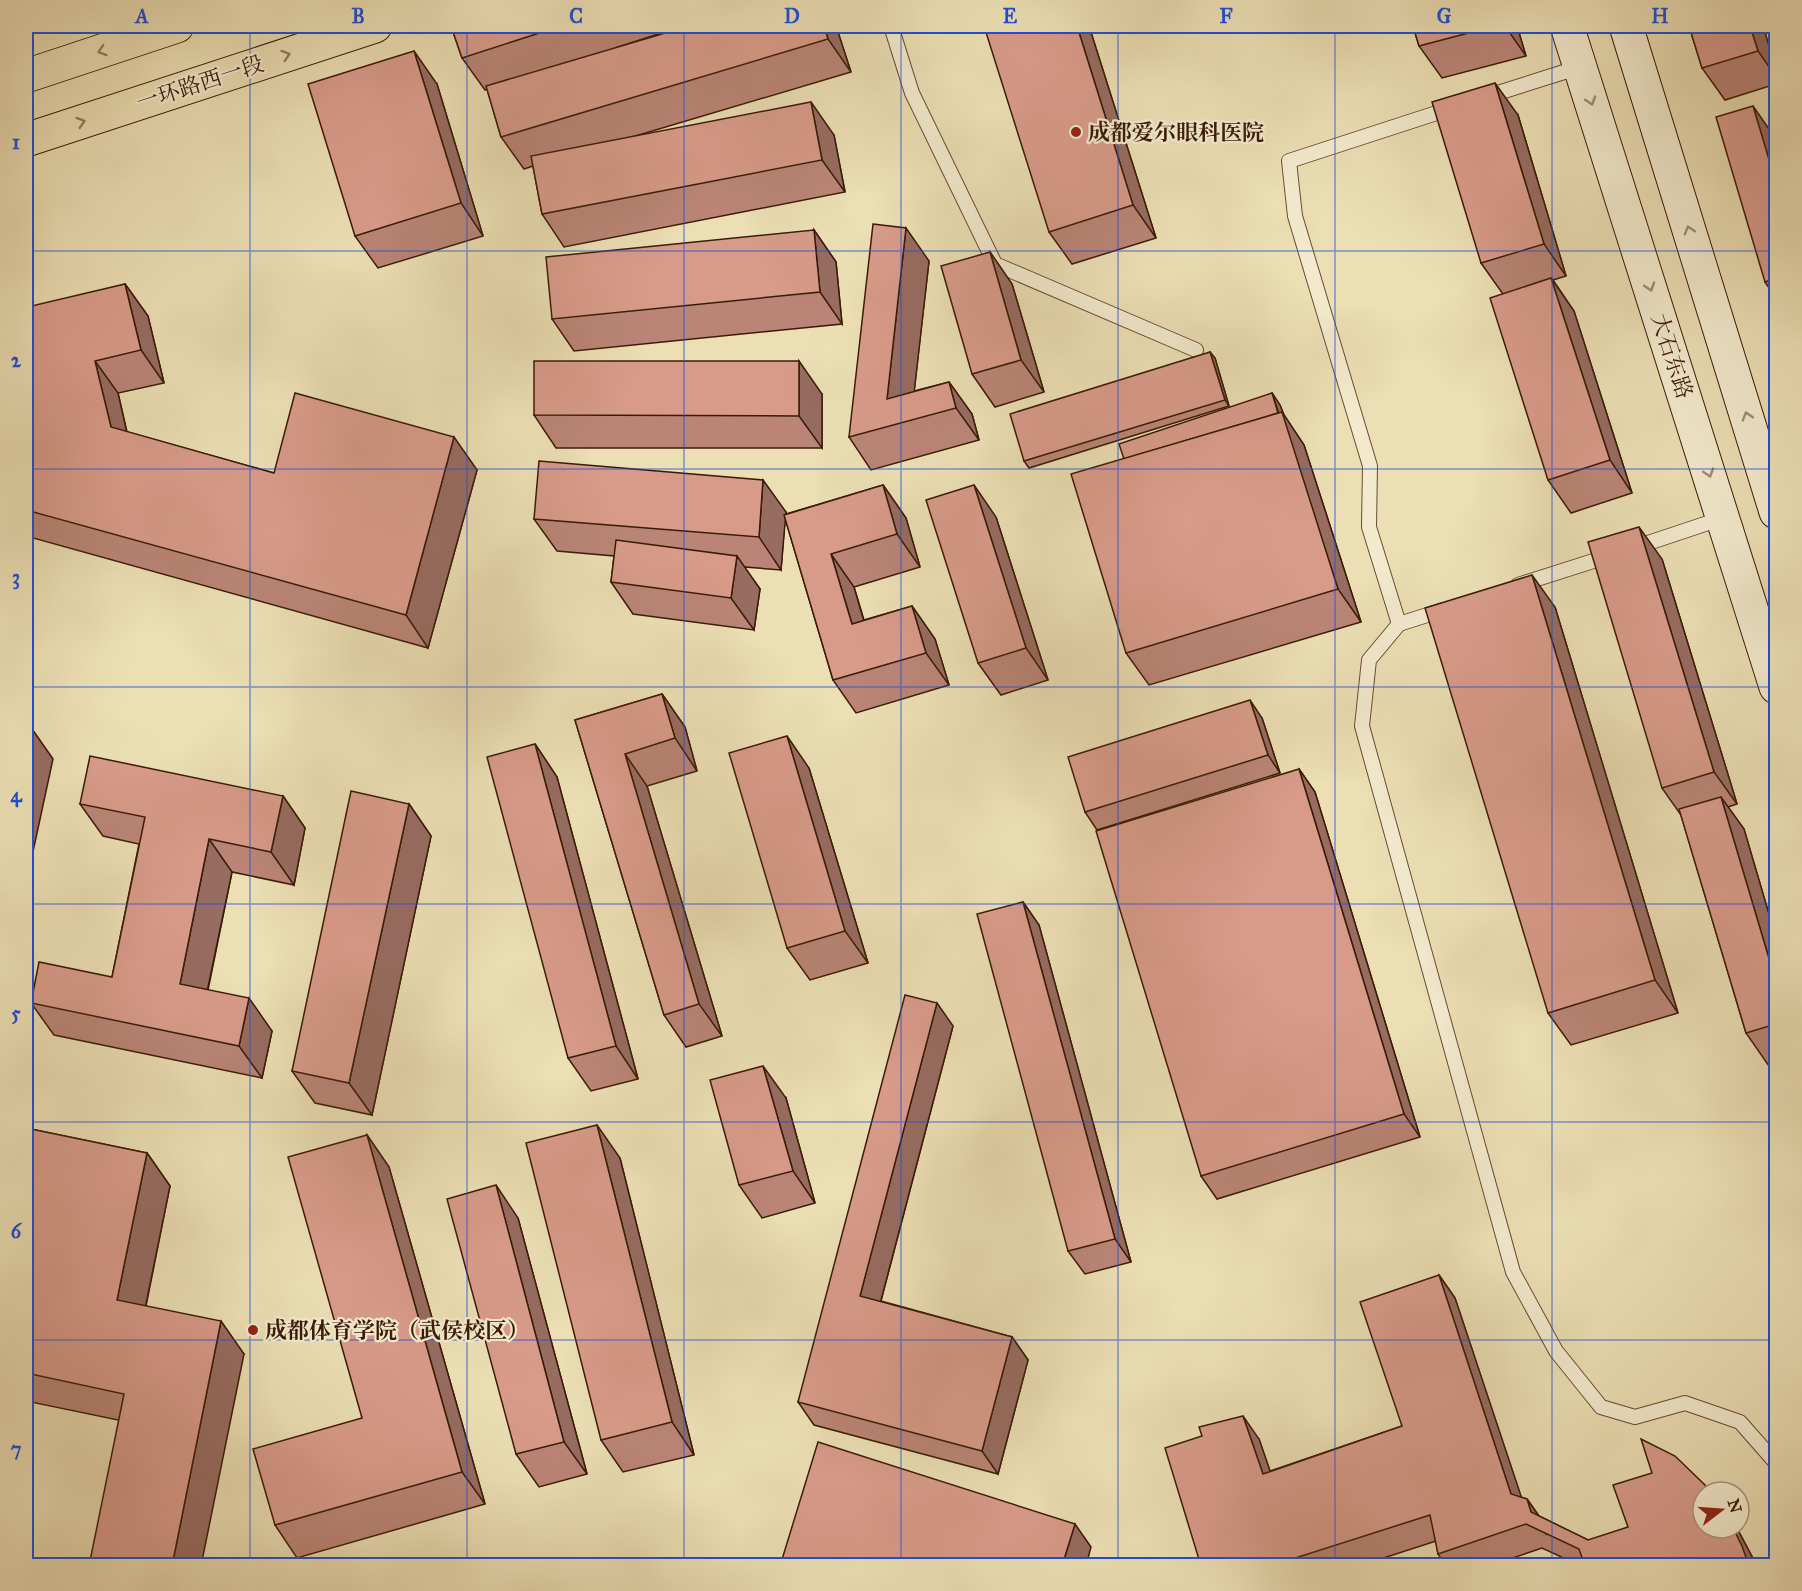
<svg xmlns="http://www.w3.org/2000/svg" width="1802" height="1591" viewBox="0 0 1802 1591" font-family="'IM FELL Great Primer','Noto Serif SC',serif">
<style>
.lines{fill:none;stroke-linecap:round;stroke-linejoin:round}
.service-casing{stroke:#674c32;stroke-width:16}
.secondary-casing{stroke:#3b1b07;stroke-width:35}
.primary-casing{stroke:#3b1b07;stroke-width:35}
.service{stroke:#f3eace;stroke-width:14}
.secondary{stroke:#f3eace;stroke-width:33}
.primary{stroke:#ecdfb4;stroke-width:33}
.wall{fill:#ba8577;stroke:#3b1b07;stroke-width:1.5}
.shaded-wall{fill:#976c61;stroke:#3b1b07;stroke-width:1.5}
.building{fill:#d89b8a;stroke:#3b1b07;stroke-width:1.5}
.oneway{stroke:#947d5e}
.oneway2{stroke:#a08d74}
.grid{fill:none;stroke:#1d4ed8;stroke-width:1.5;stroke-opacity:0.55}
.poi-dot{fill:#8f2418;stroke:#f3eace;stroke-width:2}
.labels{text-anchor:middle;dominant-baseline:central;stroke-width:4.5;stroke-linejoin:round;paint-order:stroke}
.street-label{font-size:22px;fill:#3b1b07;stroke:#f3eace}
.poi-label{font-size:22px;font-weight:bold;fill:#3b1b07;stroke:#f3eace;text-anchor:start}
.neatline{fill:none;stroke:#1d4ed8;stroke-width:2}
.grid-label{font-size:20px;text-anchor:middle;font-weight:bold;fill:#1d4ed8}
</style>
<rect width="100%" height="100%" fill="#ecdfb4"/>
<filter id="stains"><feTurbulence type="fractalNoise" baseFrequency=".00333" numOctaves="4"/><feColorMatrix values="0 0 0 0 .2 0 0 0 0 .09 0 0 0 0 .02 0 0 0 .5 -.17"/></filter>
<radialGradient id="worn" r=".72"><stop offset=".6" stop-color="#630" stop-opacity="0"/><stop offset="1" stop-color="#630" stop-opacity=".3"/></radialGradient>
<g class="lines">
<defs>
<g id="service">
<path d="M891,26L912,93L995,264L1196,350"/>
<path d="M1485,97L1580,67"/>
<path d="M1633,548L1723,518"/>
<path d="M1518,585L1609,556"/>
<path d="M1443,610L1399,624L1369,527L1370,466L1295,216L1289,161L1452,108"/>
<path d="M1399,624L1369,660L1362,726L1513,1272L1556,1351L1601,1407L1635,1417L1685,1403L1740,1422L1776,1463"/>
</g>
<g id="secondary">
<path d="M1567,26L1776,687"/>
<path d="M1626,26L1776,512"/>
</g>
<g id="primary">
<path d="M26,76L177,26"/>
<path d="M26,140L375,26"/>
</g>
</defs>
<use href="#service" class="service-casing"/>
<use href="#secondary" class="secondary-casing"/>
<use href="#primary" class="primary-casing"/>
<use href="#service" class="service"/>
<use href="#secondary" class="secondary"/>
<use href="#primary" class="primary"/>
</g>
<g class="wall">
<path d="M451,26H683L615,48L689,26H836L851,72L632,137L834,135L845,192L564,247L542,214L533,166L524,169L501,137L487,89L485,90L462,58Z"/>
<path d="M1089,26L1156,238L1072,264L1049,232Z"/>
<path d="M1413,26H1517L1526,56L1442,78L1419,46Z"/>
<path d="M1689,26H1763L1776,69V84L1725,100L1702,68Z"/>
<path d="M437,84L483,236L378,268L355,236Z"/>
<path d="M1518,115L1566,276L1553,280L1574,311L1632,493L1571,513L1548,480L1503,294L1481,263Z"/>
<path d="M1776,139V298L1765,282Z"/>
<path d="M814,230L836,262L842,324L574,351L552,319Z"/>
<path d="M990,252L1012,284L1044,392L995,407L972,374Z"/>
<path d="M929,261L914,391L949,382L972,414L979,440L871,470L849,437Z"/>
<path d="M125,284L148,316L164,383L118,393L127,432L274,473L477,470L428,648L26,536V314Z"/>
<path d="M1210,352L1215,358L1229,406L1029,468L1024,461Z"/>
<path d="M1272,393L1280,405L1284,415L1304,445L1361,622L1149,685L1126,653L1124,459Z"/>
<path d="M822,394V448H556L534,415Z"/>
<path d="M883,485L906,518L920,567L854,587L864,620L912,606L935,639L949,685L856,713L833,680L785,518L781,570L744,567L760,589L754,630L633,614L611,582L614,556L557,551L534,519L786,512V514Z"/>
<path d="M996,517L1048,680L1001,695L978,663Z"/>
<path d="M1662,559L1737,804L1728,807L1744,829L1776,938V1063L1769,1066L1746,1033L1681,815L1662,788Z"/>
<path d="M1555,607L1678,1013L1571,1045L1548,1013Z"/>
<path d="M662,694L685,727L697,771L647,786L722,1036L686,1047L664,1015L575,720Z"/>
<path d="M1262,718L1280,773L1097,830L1085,812Z"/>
<path d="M535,744L557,777L638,1079L591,1091L568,1058Z"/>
<path d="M809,768L868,963L810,980L787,948Z"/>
<path d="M1299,769L1315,792L1420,1137L1217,1199L1201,1176Z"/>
<path d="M283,796L305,828L294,885L232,872L208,990L272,1031L262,1078L54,1035L31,1003L112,977L139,844L103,836L80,804Z"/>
<path d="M409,804L431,836L372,1115L315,1103L292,1071Z"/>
<path d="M1023,902L1039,925L1131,1262L1085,1274L1068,1251Z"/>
<path d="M953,1026L881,1301L1012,1337L1028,1360L998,1474L814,1425L798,1402Z"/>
<path d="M786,1098L815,1203L762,1218L739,1185Z"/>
<path d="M26,1128L147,1153L170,1186L146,1306L244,1354L118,1420L26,1401Z"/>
<path d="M367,1135L389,1167L485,1504L297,1558L275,1525L362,1418Z"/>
<path d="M620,1158L694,1455L623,1472L601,1440Z"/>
<path d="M518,1218L587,1474L539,1487L516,1454Z"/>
<path d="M1439,1275L1455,1298L1521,1497L1527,1499L1539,1516L1588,1540L1739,1532L1757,1566H1581L1542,1548L1489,1566H1446L1438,1554L1436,1541L1359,1566H1201L1202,1436L1259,1439L1270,1471L1402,1426Z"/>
</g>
<g class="shaded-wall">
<path d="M824,26H836L851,72L828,39Z"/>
<path d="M1077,26H1089L1156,238L1133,205Z"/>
<path d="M1505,26H1517L1526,56Z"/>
<path d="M1750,26H1763L1776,69V77L1758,51Z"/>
<path d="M414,51L437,84L483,236L461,203Z"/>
<path d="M1495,83L1518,115L1566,276L1544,244Z"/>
<path d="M811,102L834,135L845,192L822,160Z"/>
<path d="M1753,106L1776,139V183Z"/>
<path d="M906,228L929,261L911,420L887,399Z"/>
<path d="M814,230L836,262L842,324L820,292Z"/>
<path d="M990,252L1012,284L1044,392L1021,360Z"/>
<path d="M1551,278L1574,311L1632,493L1610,460Z"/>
<path d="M125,284L148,316L164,383L141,350Z"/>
<path d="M1210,352L1215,358L1229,406L1225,400Z"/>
<path d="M95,361L118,393L133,460L111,427Z"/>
<path d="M799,361L822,394V448L799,416Z"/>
<path d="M949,382L972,414L979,440L956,408Z"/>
<path d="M1272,393L1280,405L1284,415L1304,445L1361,622L1338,589Z"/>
<path d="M454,437L477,470L428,648L406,615Z"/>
<path d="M763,480L786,512L781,570L759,537Z"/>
<path d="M883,485L906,518L920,567L897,534Z"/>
<path d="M974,485L996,517L1048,680L1026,648Z"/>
<path d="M1639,527L1662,559L1737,804L1714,772Z"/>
<path d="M831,554L854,587L874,656L852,624Z"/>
<path d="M737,556L760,589L754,630L731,598Z"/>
<path d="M1532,575L1555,607L1678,1013L1655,980Z"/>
<path d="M912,606L935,639L949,685L926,653Z"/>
<path d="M662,694L685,727L697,771L675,738Z"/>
<path d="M1250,700L1262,718L1280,773L1268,755Z"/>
<path d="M30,726L53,759L26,884V748Z"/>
<path d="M787,736L809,768L868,963L845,931Z"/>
<path d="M535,744L557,777L638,1079L616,1046Z"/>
<path d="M625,754L647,786L722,1036L699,1004Z"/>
<path d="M1299,769L1315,792L1420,1137L1404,1114Z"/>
<path d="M283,796L305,828L294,885L271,852Z"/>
<path d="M1721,797L1744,829L1776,938V982Z"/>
<path d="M409,804L431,836L372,1115L349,1083Z"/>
<path d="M209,839L232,872L202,1016L180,984Z"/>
<path d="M1023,902L1039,925L1131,1262L1115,1239Z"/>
<path d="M249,998L272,1031L262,1078L239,1046Z"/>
<path d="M937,1003L953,1026L876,1319L860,1296Z"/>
<path d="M763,1066L786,1098L815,1203L793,1171Z"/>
<path d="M597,1125L620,1158L694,1455L672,1422Z"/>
<path d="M367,1135L389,1167L485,1504L462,1472Z"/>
<path d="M147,1153L170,1186L140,1333L117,1300Z"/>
<path d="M496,1185L518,1218L587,1474L564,1442Z"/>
<path d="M1439,1275L1455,1298L1528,1517L1511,1494Z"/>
<path d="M221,1321L244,1354L201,1566H172Z"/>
<path d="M1012,1337L1028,1360L998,1474L982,1451Z"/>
<path d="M1243,1416L1259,1439L1279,1497L1263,1474Z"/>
<path d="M1527,1499L1543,1522L1547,1535L1531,1512Z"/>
<path d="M1075,1524L1091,1547L1086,1566H1062Z"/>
<path d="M1733,1528H1737L1739,1532L1757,1566H1749Z"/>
</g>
<g class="building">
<path d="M451,26H561L462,58Z"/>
<path d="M689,26H824L828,39L501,137L486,86Z"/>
<path d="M984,26H1077L1133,205L1049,232Z"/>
<path d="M1413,26H1495L1419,46Z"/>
<path d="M1689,26H1750L1758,51L1702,68Z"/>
<path d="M414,51L461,203L355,236L308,84Z"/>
<path d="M1495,83L1544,244L1481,263L1432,102Z"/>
<path d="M811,102L822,160L542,214L531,156Z"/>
<path d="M1753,106L1776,183V278L1765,282L1716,117Z"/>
<path d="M873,224L906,228L887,399L949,382L956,408L849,437Z"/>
<path d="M814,230L820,292L552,319L546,257Z"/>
<path d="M990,252L1021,360L972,374L941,266Z"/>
<path d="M1551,278L1610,460L1548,480L1490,298Z"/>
<path d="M125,284L141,350L95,361L111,427L274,473L295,393L454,437L406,615L26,510V314L27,307Z"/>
<path d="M1210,352L1225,400L1024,461L1010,414Z"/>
<path d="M534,361H799V416L534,415Z"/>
<path d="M1272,393L1278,413L1124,459L1119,444Z"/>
<path d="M1282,412L1338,589L1126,653L1071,474Z"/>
<path d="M539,461L763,480L759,537L534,519Z"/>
<path d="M883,485L897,534L831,554L852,624L912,606L926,653L833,680L784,515Z"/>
<path d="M974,485L1026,648L978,663L926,500Z"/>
<path d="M1639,527L1714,772L1662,788L1588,542Z"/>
<path d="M616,540L737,556L731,598L611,582Z"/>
<path d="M1532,575L1655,980L1548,1013L1425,608Z"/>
<path d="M662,694L675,738L625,754L699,1004L664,1015L575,720Z"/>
<path d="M1250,700L1268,755L1085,812L1068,757Z"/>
<path d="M26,725L30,726L26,748Z"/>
<path d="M787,736L845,931L787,948L729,753Z"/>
<path d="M535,744L616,1046L568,1058L487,757Z"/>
<path d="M90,756L283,796L271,852L209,839L180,984L249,998L239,1046L31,1003L39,962L112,977L145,817L80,804Z"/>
<path d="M1299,769L1404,1114L1201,1176L1096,831Z"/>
<path d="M351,791L409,804L349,1083L292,1071Z"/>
<path d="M1721,797L1776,982V1024L1746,1033L1679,809Z"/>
<path d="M1023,902L1115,1239L1068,1251L977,914Z"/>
<path d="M905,995L937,1003L860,1296L1012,1337L982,1451L798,1402Z"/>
<path d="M763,1066L793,1171L739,1185L710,1080Z"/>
<path d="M597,1125L672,1422L601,1440L526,1143Z"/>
<path d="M26,1128L147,1153L117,1300L221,1321L172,1566H89L124,1394L26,1373Z"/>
<path d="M367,1135L462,1472L275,1525L253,1449L362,1418L288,1157Z"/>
<path d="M496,1185L564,1442L516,1454L447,1199Z"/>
<path d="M1439,1275L1511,1494L1527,1499L1531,1512L1588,1540L1628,1527L1613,1485L1652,1473L1641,1439L1675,1456L1705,1485L1710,1492H1703V1528H1733L1742,1546L1749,1566H1585L1579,1549L1526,1524L1438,1554L1430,1515L1289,1560L1290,1566H1201L1165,1448L1202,1436L1199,1427L1243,1416L1263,1474L1402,1426L1360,1302Z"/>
<path d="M818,1442L1075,1524L1062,1566H780Z"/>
</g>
<defs><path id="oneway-chevron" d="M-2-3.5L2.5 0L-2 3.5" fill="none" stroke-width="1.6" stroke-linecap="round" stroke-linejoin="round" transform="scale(1.5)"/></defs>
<g class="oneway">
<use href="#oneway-chevron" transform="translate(102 51) rotate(162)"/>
<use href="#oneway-chevron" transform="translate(286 55) rotate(-18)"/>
<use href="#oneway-chevron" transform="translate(81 122) rotate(-18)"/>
</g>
<g class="oneway2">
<use href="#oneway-chevron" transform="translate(1591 101) rotate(72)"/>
<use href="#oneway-chevron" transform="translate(1689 230) rotate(-107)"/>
<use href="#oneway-chevron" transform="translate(1650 287) rotate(72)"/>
<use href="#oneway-chevron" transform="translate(1747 416) rotate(-107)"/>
<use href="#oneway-chevron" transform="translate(1709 473) rotate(72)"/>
</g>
<path class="grid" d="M250,26V1566M467,26V1566M684,26V1566M901,26V1566M1118,26V1566M1335,26V1566M1552,26V1566M26,251H1776M26,469H1776M26,687H1776M26,904H1776M26,1122H1776M26,1340H1776"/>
<g class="poi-dot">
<circle cx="1076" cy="132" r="6"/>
<circle cx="253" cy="1330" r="6"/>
</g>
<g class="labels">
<g class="street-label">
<text transform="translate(200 83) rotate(-18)">一环路西一段</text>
<text transform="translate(1672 356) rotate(72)">大石东路</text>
</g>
<g class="poi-label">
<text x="1088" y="132">成都爱尔眼科医院</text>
<text x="265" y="1330">成都体育学院（武侯校区）</text>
</g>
</g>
<rect width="1802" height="1591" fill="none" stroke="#ecdfb4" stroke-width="66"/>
<g transform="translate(1721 1510) rotate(73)"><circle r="28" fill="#f3eace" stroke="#a9977e" stroke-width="1.5"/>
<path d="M0-4.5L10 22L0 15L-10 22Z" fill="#8f2418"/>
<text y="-9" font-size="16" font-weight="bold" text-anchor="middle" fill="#3b1b07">N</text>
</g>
<rect x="33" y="33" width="1736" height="1525" class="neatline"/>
<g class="grid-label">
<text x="142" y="23">A</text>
<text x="358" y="23">B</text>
<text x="576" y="23">C</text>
<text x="792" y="23">D</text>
<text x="1010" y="23">E</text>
<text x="1226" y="23">F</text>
<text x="1444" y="23">G</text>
<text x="1660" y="23">H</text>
<text x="16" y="149">1</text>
<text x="16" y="367">2</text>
<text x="16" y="584">3</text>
<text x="16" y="802">4</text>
<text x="16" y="1020">5</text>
<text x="16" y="1238">6</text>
<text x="16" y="1456">7</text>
</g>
<rect width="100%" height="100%" filter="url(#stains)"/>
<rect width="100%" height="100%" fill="url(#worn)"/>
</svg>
